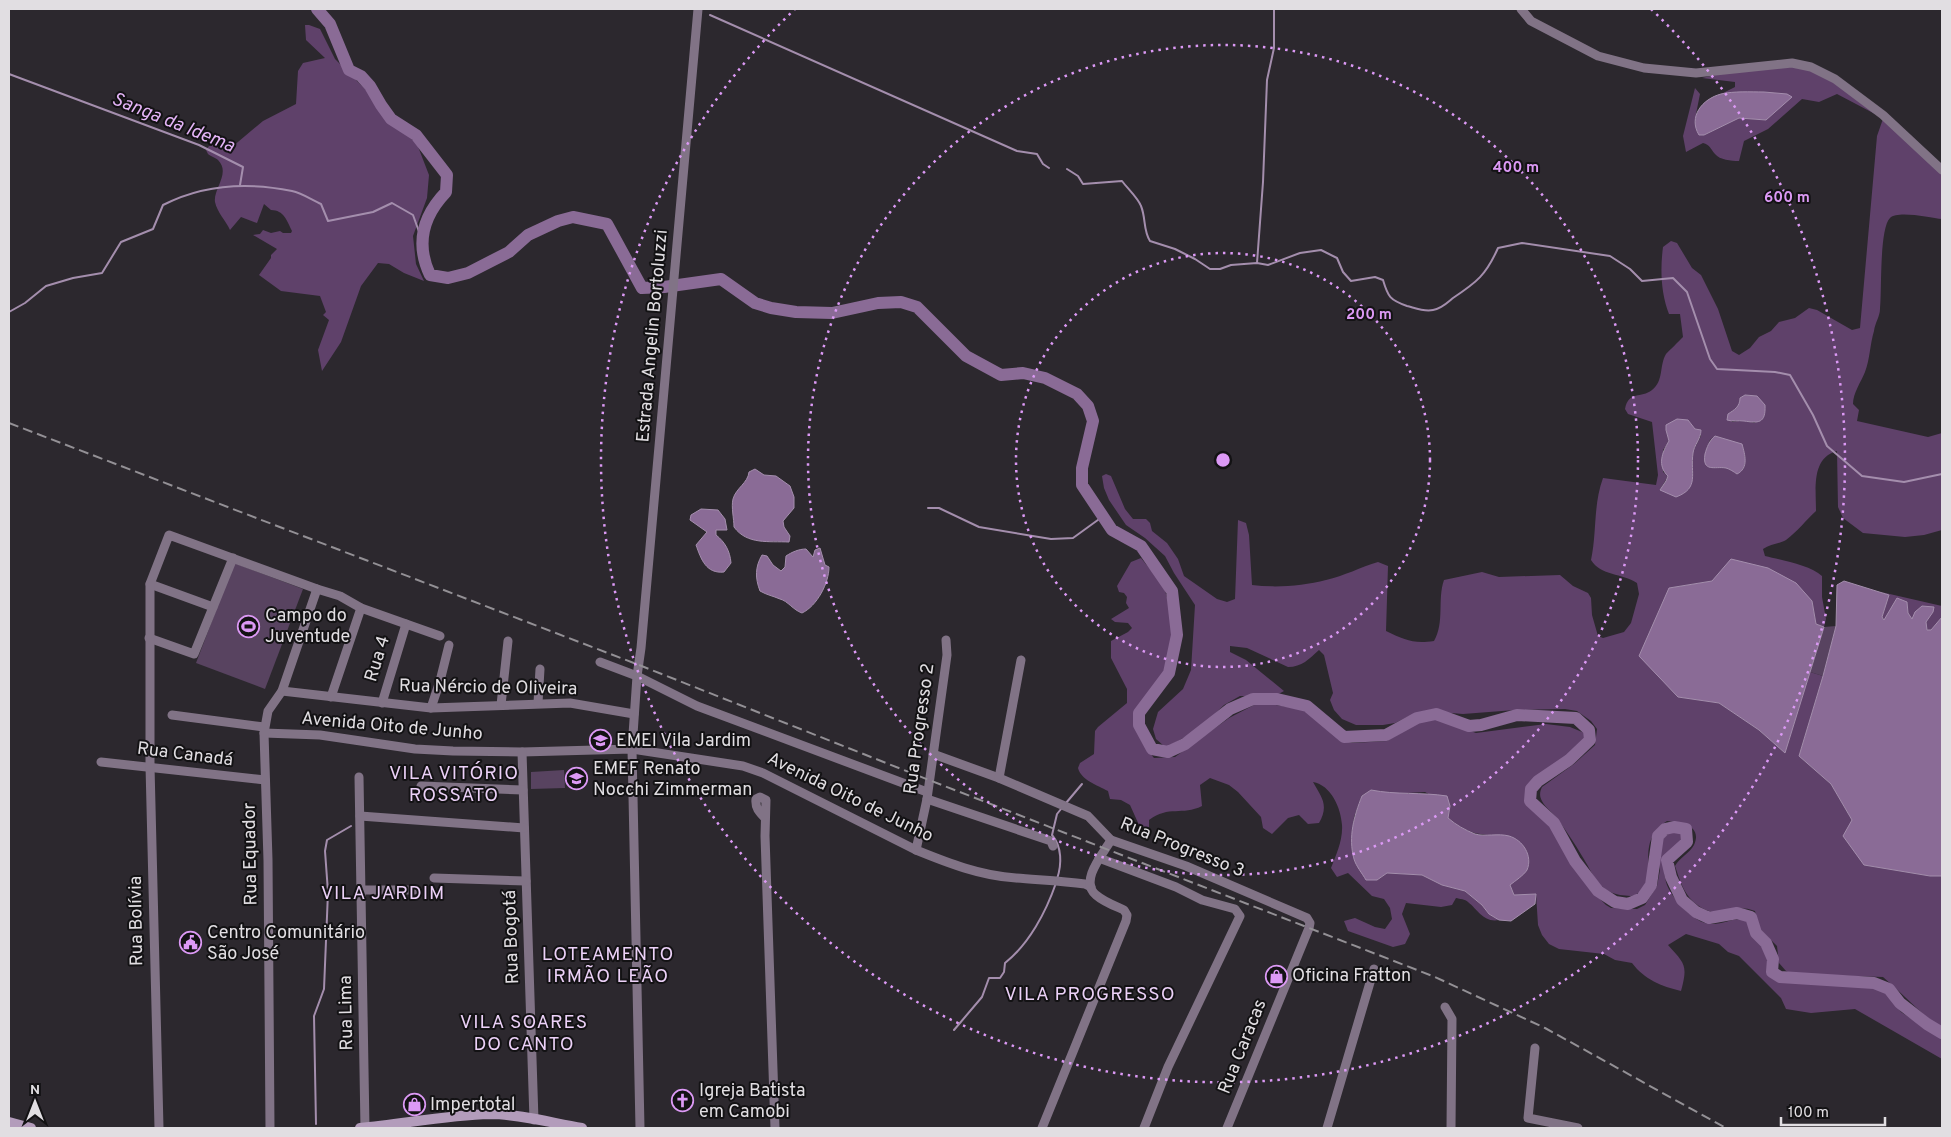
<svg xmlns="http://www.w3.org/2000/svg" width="1951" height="1137" viewBox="0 0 1951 1137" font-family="Overpass,sans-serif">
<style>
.green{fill:#584360}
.forest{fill:#5f416a;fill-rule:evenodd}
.water{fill:#8a6b96;stroke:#a48ead}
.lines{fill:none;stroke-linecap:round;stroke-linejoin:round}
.stream{stroke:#a48ead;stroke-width:2}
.river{stroke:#8a6b96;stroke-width:12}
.street{stroke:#817386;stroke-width:9}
.secondary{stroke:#b39cbb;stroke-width:10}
.rail{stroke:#939095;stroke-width:2;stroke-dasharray:10 5;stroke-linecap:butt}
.ring{fill:none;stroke:#dc99f5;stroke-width:2.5;stroke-dasharray:2.5 5}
.labels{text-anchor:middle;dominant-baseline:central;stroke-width:4;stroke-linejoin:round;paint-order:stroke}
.street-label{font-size:18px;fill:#e1dee2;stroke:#131214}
.poi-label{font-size:18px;fill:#e1dee2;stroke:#131214;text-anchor:start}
.water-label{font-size:19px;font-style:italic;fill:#e4b4f7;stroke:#131214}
.neighbourhood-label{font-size:19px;letter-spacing:1px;fill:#ecd1f8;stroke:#131214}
.centre{fill:#dc99f5;stroke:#131214;stroke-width:2.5}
.ring-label{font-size:15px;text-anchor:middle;font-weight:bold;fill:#dc99f5;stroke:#131214;stroke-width:4;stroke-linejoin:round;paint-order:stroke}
</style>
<rect width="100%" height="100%" fill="#2c282e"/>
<g class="green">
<path d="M234,563L303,589L265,689L196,663Z"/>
<path d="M1836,626L1823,676L1810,672L1824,627Z"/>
<path d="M564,770L565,788L531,789V772Z"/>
</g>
<g class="forest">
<path d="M305,25H309L320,29L335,59L373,97L390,123L398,126L417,144L429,175L427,198L413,236L416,264L424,281L404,273L389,264L378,263L361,286L341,342L322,371L318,350L329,320L323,315L326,312L320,296L281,291L259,275L271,258V255L277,249L253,235L260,234L263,230L271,233L280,231L283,233H291L292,231C287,221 284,210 271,210L264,204L257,223L241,217L230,230C226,221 217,212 215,202C213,189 231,173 218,160C216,158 210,156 208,154L206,150L209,146H212L211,143L221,146L232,147L263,121L296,104L298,71L303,63L325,58L306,40Z"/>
<path d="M1801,66L1837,83L1876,112L1875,114L1837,94L1819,102L1802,99L1768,129L1744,141L1739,161C1731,161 1720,160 1715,154C1710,148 1710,145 1703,143L1686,152L1683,136L1695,88L1700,94L1696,114L1704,135L1739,118L1766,120L1764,92L1721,94L1735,87V82L1702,78L1719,74Z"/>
<path d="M1884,116L1942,174V219C1931,218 1898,210 1890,218C1879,229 1882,292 1880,309C1880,316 1875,323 1874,331C1870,344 1870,359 1865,372C1861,382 1853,393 1853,404L1859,410L1857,421L1928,437L1942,433V530L1924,535L1905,537L1863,533L1843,518L1838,507L1837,451C1811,458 1816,489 1816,511C1806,520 1797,532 1786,540C1779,544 1770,544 1763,549L1765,556C1781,560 1810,565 1822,576V597L1826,619L1824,627L1816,624L1812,601L1712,581L1669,588L1667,684L1678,697L1719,703L1759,730L1785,753L1810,672L1823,676L1799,756L1831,784L1852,820L1864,865L1930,876H1942V1029C1921,1014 1903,994 1883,977L1792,974L1786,971L1779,963L1777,946L1759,928L1755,911C1738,905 1732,911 1716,912C1711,913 1707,910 1702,908C1685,898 1681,884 1675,866C1679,858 1690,853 1694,845C1703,825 1680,822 1667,821C1630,845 1665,882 1635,895C1631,897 1625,895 1620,895C1597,891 1593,873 1582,856C1575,844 1567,832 1559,821C1555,814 1545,808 1542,801C1539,796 1540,791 1542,787L1574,764L1595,745L1597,729L1591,721L1577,711L1565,709L1515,710L1463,714L1427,711L1407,717L1395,723L1383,725H1356L1342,719L1334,710L1330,700L1333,693L1324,655L1319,650C1309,659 1302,667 1288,667L1247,648L1230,646V652L1246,660L1284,691L1275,696H1240L1224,705L1199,729L1169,746H1164L1156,739L1153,729L1158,712L1183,689L1191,670L1195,605L1174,573L1165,556L1145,538L1126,525L1109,500L1104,488L1102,476L1106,474L1111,476L1125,509L1133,519H1146L1150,523L1152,531L1167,543L1178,559L1184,576L1217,599L1227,602L1235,599L1238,520L1246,523L1249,535L1252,585C1276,588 1303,586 1326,580C1344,576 1361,567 1378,562L1388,566L1386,631C1405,640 1413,644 1434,641C1445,622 1437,600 1444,580L1482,572L1499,577L1560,575L1573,586L1588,593L1591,598L1592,615L1598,636L1603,638L1624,632L1631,623L1639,594L1637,583C1622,573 1601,576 1591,560C1597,533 1593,505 1603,478L1656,485L1658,475L1652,422L1628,414L1625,409C1629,390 1641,399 1652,390C1664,381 1659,366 1666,354C1670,350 1678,342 1683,337L1680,314H1669C1661,293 1660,270 1663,247L1671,241L1677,243L1692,268L1701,275L1718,309L1732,351L1739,355L1750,348L1759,337L1771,331L1779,322L1795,318L1809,308L1817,310L1852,330L1860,328L1877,136ZM1745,395L1757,396L1755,423L1743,420L1732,422L1728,414C1734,410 1740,407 1740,398ZM1695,429L1701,430V436L1693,451V478L1660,490L1668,476L1663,472V450L1669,441L1666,430ZM1715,436L1745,455C1745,464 1746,469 1737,473L1727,468L1706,450L1710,440Z"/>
<path d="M1141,558C1147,566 1155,574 1161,582C1173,602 1176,656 1165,676C1160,686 1151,692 1145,700C1127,722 1139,740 1154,758L1175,757L1229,718L1254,705L1270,704L1306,710L1323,723L1341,740L1352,743L1387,741L1419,722L1435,718L1476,733L1546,724L1570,727L1587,734L1584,742L1570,752L1558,765L1530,783L1528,804L1550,823L1567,849L1574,869L1586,880L1595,894L1606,905L1611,908L1637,909L1645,905L1657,886L1660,870L1658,853L1662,840L1670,832L1680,831L1684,834C1682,848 1676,852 1664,858C1664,866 1664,875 1666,882C1670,897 1695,925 1712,924C1726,924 1732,917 1746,920L1754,936L1766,948L1770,957L1768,968L1774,979L1842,986H1876L1885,991L1901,1012L1942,1039V1059L1855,1009L1811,1013L1786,1009L1781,998L1739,956L1728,952L1719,944L1686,934L1668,945C1685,964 1688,965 1681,991C1661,986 1645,980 1632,963L1615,960L1604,954L1559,949L1549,944L1542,935L1538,925L1536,894L1514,895L1510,885L1509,836C1484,835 1468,836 1448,818L1450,806L1425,792L1392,794L1371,790L1362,796L1354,817L1352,839L1377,880L1387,873L1422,875L1442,885L1465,891L1482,905L1489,914L1499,920C1484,923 1478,910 1468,902C1465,899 1460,899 1456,898L1452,905L1441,907L1406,903L1402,914L1410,934L1405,944L1393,947L1348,931L1344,921L1355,918L1375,927L1385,929L1392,919L1390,908L1384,899L1372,896L1348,873L1337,877L1331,868C1336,855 1343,840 1342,825C1341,808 1331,785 1313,782C1322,798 1329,805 1319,823L1308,824L1299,815L1288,818L1272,834L1263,828L1261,817L1238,792L1229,785L1210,778L1200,785L1202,806C1182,816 1169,805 1149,820V832L1139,825L1130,805L1121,800L1110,799L1108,791C1097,785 1081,780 1078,768L1080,763L1094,754L1095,731L1098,727L1127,703V689L1111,658V641L1128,632L1132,628L1128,623L1115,622L1111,619L1129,608L1126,603L1127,597L1124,593L1119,592L1117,586L1131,562Z"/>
<path d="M1881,592L1942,606V617L1931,631L1926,629L1925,622L1933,612L1912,620L1908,613L1907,602L1885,620L1882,617L1889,595Z"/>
</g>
<g class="water">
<path d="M1764,92L1787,94L1792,97L1766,120L1739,118L1704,135H1699C1688,117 1702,99 1721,94C1734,91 1750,92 1764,92Z"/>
<path d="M1745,395L1757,396L1765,405C1766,424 1758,423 1744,421C1738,420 1733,422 1727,420L1728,414C1734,410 1740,407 1740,398Z"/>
<path d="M1677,419L1688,420L1695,429L1701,430C1701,439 1694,445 1693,453C1690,474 1700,488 1676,497L1660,490L1666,481L1668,476C1657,466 1662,452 1669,441L1666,430V425Z"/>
<path d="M1715,436L1742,444C1745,455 1749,468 1737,474C1734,472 1730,469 1726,468C1715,466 1702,473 1705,454C1707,447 1709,441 1715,436Z"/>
<path d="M755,469L764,475L776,476L790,486L794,497V508L783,521L784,527L790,536L789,542C769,541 747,545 734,527C734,519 731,507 733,499C736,488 748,483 749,472Z"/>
<path d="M701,509L718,510L725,519L727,530H716V535C725,542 730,551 731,563L724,572C706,574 701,559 696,545L707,532L690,520L691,515Z"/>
<path d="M820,548L825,565L829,567C829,583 817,606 802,613C793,610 788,601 780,599C773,596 767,595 760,591C755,578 755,567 762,555L767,556L773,565L781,571L785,567L786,556C792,552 799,549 806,549L813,557L815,550Z"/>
<path d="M1731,559L1768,568L1796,583L1812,601L1816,624L1824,627L1785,753L1759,730L1719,703L1678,697L1639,656L1669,588L1712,581Z"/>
<path d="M1844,581L1889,595L1882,617L1884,620L1897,598L1907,602L1908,613L1912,619L1915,612L1922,606L1934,607L1933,612L1926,622L1927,630H1931L1942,617V876H1930L1864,865L1843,836L1852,820L1831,784L1799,756L1823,676L1836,626L1837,585Z"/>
<path d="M1371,790C1396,795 1421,792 1447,796L1450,806L1448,818C1456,825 1465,830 1475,834C1485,837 1498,833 1509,836C1523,840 1533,856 1527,870C1524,875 1515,881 1510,885L1514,895L1536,894L1535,904L1511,921L1499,920L1489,914L1482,905L1465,891L1442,885L1422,875L1387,873L1377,880H1366C1362,873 1356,866 1354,859C1348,837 1354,816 1362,796Z"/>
</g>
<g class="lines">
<g class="stream">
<path d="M710,15L1017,151L1037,154L1043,164L1049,168"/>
<path d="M9,74L199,145L243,167L240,185"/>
<path d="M1067,169L1078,176L1083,184L1122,181C1128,189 1138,198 1141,206C1146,218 1143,230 1150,241L1175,249L1195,259L1210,269H1220L1231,265L1257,263L1268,265L1300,253L1321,250L1337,258L1343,272L1351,281L1375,277L1383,280C1388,297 1390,300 1407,306C1415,308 1424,312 1433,310C1441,309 1447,303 1453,298C1477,282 1486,275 1498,248L1522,243L1610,256L1630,269L1642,281L1673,278L1687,292L1710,359L1717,369L1775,372L1790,375L1813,415L1827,446L1862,476L1904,482L1942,474"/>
<path d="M1257,263L1263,182L1267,80L1274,48V9"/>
<path d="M9,312L25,303L46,286L73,278L102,273L121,242L153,229L163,205C204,184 248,182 292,191C302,193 312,200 321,204L328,221L373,212L392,203L413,215L422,240"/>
<path d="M928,508H939L979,527L1051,539L1073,538L1102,517"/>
<path d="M1066,803L1082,784"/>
<path d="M1057,879C1062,864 1062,847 1052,835L1057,814L1061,809"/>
<path d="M954,1030L982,997L989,978H1000L1004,972L1005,963C1029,944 1046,912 1056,883"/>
<path d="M316,1124L314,1016L324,989L328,892L325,851L327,840L351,826"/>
</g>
<path class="river" d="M317,9L330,24L349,70L361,76L370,86L381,105L391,119L416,135L447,175L446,192C423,216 415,243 430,275L448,278L468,273L509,252L528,235L558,221L573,217L607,224L642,288L664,287L721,279L755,303L771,308L796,312L832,313L878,303L901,302L917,307L966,356L1001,375L1023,373L1045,378L1077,394L1088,406L1093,421L1082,468V485L1112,530L1141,546L1172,591L1177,635L1169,673L1139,713V725L1152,749L1168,752L1185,744L1230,709L1253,699H1277L1307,706L1344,737L1386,735L1417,718L1436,714L1469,726L1481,725L1517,715L1576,718L1589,730L1590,740L1569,760L1538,781L1531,789L1530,801L1554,823L1575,861L1598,891L1615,902L1628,904L1642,898L1651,885L1658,836L1665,829L1674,827L1686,829L1687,842L1667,860L1671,877L1682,900L1696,912L1709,918L1737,913L1751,917L1756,933L1766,943L1773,959L1772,972L1780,977L1874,983L1889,989L1900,1003L1927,1024L1942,1033"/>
<g class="street">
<path d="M1521,9L1531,21L1598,56L1644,68L1696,73L1792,63L1811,67L1835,79L1883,115L1942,170"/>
<path d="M150,584L213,607"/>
<path d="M149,638L194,654L233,558"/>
<path d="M600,662L637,676L697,706L927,792"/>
<path d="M282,691L431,708L570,703L634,714"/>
<path d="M331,697L361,608"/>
<path d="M382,703L406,624"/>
<path d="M538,703L540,669"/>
<path d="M501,705L508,641"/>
<path d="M431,708L440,681L449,645"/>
<path d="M172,715L264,727"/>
<path d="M264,733L320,735L415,749L453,751L522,752L632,749L743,766L763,773L916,850C948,863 981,876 1016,878C1039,880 1062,881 1085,884L1091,887"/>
<path d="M522,752L534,1120"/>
<path d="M933,754L999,778L1088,816L1111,840L1186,866L1307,918L1310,923L1309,928L1227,1128"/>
<path d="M101,762L265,780"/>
<path d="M359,777L365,1128"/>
<path d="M999,778L1021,660"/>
<path d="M421,786L523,790"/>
<path d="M927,799L1051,841L1053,846"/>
<path d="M360,816L524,828"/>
<path d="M765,818C759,812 755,808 756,799L760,797L766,800L765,836L775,1128"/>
<path d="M916,850L927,799L947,655L946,640"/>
<path d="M1099,858L1176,887L1202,900L1235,909L1240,916L1168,1067L1144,1128"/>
<path d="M434,878L526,881"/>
<path d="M362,890H414"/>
<path d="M1445,1007L1452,1019L1451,1128"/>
<path d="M1535,1048L1528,1118L1578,1128"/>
<path d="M159,1128L150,766V584L169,535L317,589L340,596L361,608L440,636"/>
<path d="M270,1128L268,860L264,733L268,711L282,691L317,589"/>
<path d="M640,1128L632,749L637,676L641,648L698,9"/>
<path d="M1042,1128L1126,921L1127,915L1124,910C1115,906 1104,902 1096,895C1079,881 1103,854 1111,840"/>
<path d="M1327,1128L1374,969"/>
</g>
<g class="secondary">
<path d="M9,1122L31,1128"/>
<path d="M360,1128C403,1124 447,1115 490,1114C520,1114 552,1123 582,1128"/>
</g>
<path class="rail" d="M9,423L639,665L929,780L1435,977L1545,1028L1726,1128"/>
</g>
<g class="ring">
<circle cx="1223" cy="460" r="207"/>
<circle cx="1223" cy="460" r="415"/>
<path d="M1651 9A622 622 0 1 1 795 9"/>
</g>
<defs>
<symbol id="stadium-ring" viewBox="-11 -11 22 22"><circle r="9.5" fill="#131214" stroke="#dc99f5" stroke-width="1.5"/><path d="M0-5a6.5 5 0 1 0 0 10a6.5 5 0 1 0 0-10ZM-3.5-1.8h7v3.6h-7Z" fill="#dc99f5"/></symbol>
<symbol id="school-ring" viewBox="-11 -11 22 22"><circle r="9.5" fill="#131214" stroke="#dc99f5" stroke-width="1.5"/><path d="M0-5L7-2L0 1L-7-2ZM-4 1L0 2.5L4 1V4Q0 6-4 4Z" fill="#dc99f5"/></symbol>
<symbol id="civic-ring" viewBox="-11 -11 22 22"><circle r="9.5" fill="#131214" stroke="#dc99f5" stroke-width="1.5"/><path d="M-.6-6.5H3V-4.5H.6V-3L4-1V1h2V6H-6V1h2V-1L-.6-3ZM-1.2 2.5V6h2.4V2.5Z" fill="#dc99f5"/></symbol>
<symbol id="shop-ring" viewBox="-11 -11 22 22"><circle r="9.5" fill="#131214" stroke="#dc99f5" stroke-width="1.5"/><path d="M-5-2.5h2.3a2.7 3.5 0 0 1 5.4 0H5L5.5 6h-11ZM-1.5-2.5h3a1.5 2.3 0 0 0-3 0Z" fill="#dc99f5"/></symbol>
<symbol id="church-ring" viewBox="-11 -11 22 22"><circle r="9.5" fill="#131214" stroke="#dc99f5" stroke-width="1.5"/><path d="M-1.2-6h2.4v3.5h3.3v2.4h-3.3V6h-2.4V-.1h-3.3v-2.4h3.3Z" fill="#dc99f5"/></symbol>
</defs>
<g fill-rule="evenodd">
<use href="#stadium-ring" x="236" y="614" width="25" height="25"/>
<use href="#school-ring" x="588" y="728" width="25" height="25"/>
<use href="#school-ring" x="564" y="766" width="25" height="25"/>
<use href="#civic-ring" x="178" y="930" width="25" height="25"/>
<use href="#shop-ring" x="1264" y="964" width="25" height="25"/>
<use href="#church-ring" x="670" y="1088" width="25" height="25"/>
<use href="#shop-ring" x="402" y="1092" width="25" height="25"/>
</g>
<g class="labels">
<g class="street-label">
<text transform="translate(653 336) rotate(-85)">Estrada Angelin Bortoluzzi</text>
<text transform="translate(378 659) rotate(-73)">Rua 4</text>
<text transform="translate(488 688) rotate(1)">Rua Nércio de Oliveira</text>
<text transform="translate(392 727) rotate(5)">Avenida Oito de Junho</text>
<text transform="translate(920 729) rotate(-82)">Rua Progresso 2</text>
<text transform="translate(185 755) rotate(7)">Rua Canadá</text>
<text transform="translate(850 798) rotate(26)">Avenida Oito de Junho</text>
<text transform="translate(1182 848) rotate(22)">Rua Progresso 3</text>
<text transform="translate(251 854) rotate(-91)">Rua Equador</text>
<text transform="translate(137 921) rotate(-91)">Rua Bolívia</text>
<text transform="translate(512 937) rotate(-92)">Rua Bogotá</text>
<text transform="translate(347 1013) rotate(-91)">Rua Lima</text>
<text transform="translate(1243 1047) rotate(-68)">Rua Caracas</text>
</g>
<g class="poi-label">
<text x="265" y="616">Campo do<tspan x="265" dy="21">Juventude</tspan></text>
<text x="616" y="741">EMEI Vila Jardim</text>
<text x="593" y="769">EMEF Renato<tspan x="593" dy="21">Nocchi Zimmerman</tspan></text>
<text x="207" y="933">Centro Comunitário<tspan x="207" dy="21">São José</tspan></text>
<text x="1292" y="976">Oficina Fratton</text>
<text x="699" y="1091">Igreja Batista<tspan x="699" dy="21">em Camobi</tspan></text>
<text x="430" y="1105">Impertotal</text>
</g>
<g class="water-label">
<text transform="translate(173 123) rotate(22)">Sanga da Idema</text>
</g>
<g class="neighbourhood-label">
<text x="454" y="774">VILA VITÓRIO<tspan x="454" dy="22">ROSSATO</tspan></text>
<text x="383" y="894">VILA JARDIM</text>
<text x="608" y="955">LOTEAMENTO<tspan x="608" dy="22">IRMÃO LEÃO</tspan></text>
<text x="1090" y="995">VILA PROGRESSO</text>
<text x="524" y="1023">VILA SOARES<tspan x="524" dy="22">DO CANTO</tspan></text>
</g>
</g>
<circle cx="1223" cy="460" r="8" class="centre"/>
<g class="ring-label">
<text x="1516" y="172">400 m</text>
<text x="1787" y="202">600 m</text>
<text x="1369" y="319">200 m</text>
</g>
<rect width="1951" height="1137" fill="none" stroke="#e1dee2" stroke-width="20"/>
<g transform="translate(35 1102)" stroke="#131214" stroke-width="4" paint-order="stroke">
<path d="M0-4L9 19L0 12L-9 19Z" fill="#e1dee2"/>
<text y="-8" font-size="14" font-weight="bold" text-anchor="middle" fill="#e1dee2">N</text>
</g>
<path d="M1781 1117v8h104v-8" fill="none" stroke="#e1dee2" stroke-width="2.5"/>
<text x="1788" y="1117" font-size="15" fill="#e1dee2" stroke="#131214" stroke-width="4" paint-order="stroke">100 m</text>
</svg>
